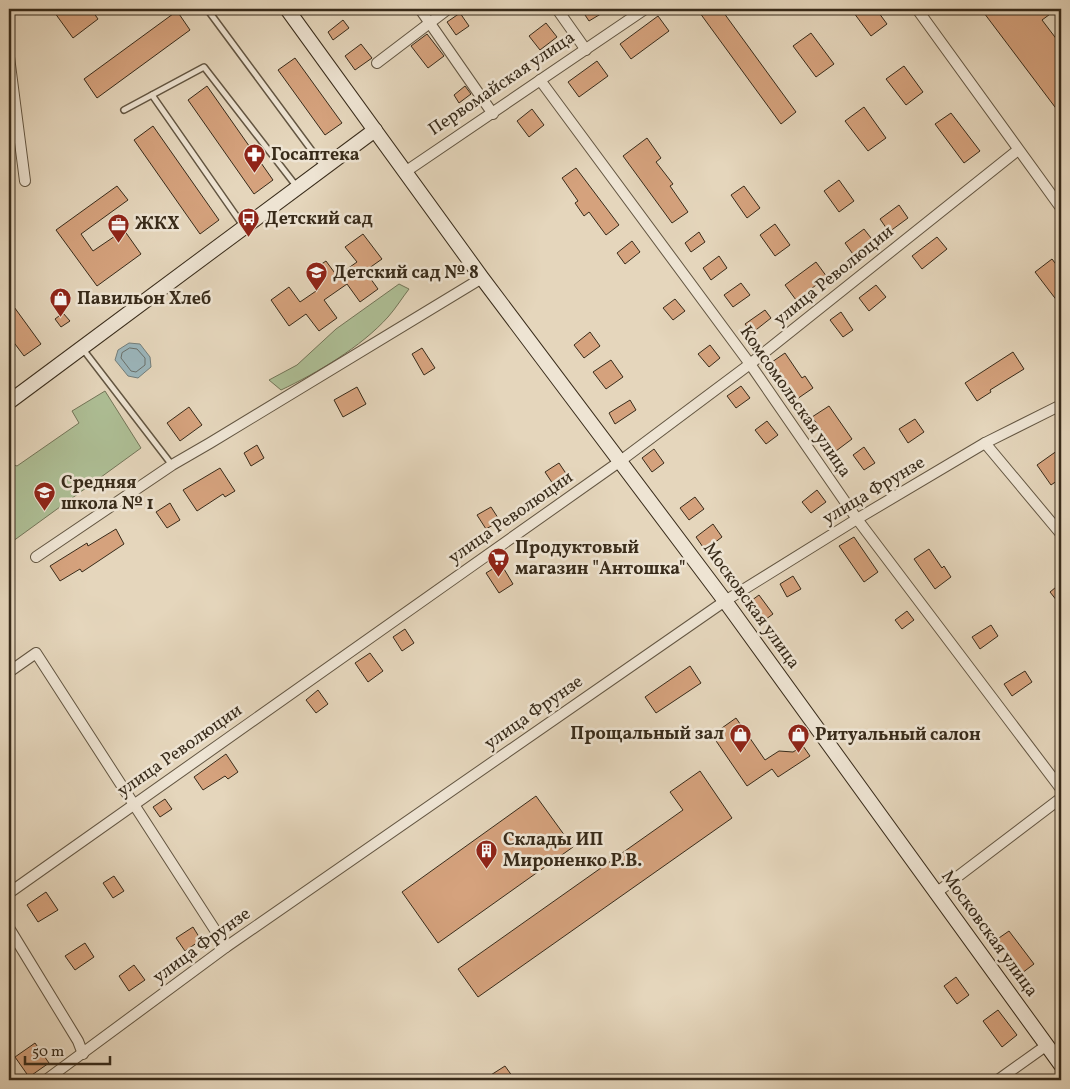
<svg xmlns="http://www.w3.org/2000/svg" width="1070" height="1089" viewBox="0 0 1070 1089" font-family="Vollkorn,serif">
<style>
.green{fill:#aebf96;stroke:#737558}
.water{fill:#9bb6bc;stroke:#737e7b}
.lines{fill:none;stroke-linecap:round;stroke-linejoin:round}
.shore{stroke:#6a706b;stroke-width:1}
.building{fill:#d5a27d;stroke:#382b1a}
.lane-casing{stroke:#635642;stroke-width:8}
.street-casing{stroke:#635642;stroke-width:12}
.secondary-casing{stroke:#382b1a;stroke-width:16}
.lane{stroke:#eee4d3;stroke-width:5}
.street{stroke:#eee4d3;stroke-width:10}
.secondary{stroke:#eee4d3;stroke-width:14}
.labels{text-anchor:middle;dominant-baseline:central;stroke-width:5;stroke-linejoin:round;paint-order:stroke}
.street-label{font-size:18px;fill:#382b1a;stroke:#eee4d3}
.poi-label{font-size:18px;font-weight:bold;fill:#382b1a;stroke:#eee4d3;text-anchor:start}
</style>
<rect width="100%" height="100%" fill="#e5d6bc"/>
<filter id="stains"><feTurbulence type="fractalNoise" baseFrequency=".004" numOctaves="4"/><feColorMatrix values="0 0 0 0 .2 0 0 0 0 .09 0 0 0 0 .02 0 0 0 .5 -.17"/></filter>
<radialGradient id="worn" r=".72"><stop offset=".6" stop-color="#630" stop-opacity="0"/><stop offset="1" stop-color="#630" stop-opacity=".3"/></radialGradient>
<g class="green">
<path d="M399,284L409,289C402,298 396,308 388,317C361,347 317,373 281,390L269,380L297,365L336,329Z"/>
<path d="M105,391L141,448L9,544V463L17,466L79,423L72,411Z"/>
</g>
<path class="water" d="M129,343L140,344L150,357L151,367L138,378L128,376L115,360L118,350Z"/>
<g class="lines">
<path class="shore" d="M130,348L137,349L145,358V365L136,372L131,371L121,358L122,353Z"/>
</g>
<g class="building">
<path d="M52,9H91L98,19L73,38Z"/>
<path d="M581,9H609L589,21Z"/>
<path d="M697,9H721L796,112L781,124Z"/>
<path d="M851,9H876L887,24L871,36Z"/>
<path d="M981,9H1057L1042,20L1061,45V115Z"/>
<path d="M177,11L190,30L97,98L84,79Z"/>
<path d="M460,13L469,26L456,35L447,22Z"/>
<path d="M658,16L669,31L631,59L620,44Z"/>
<path d="M343,20L349,28L333,40L328,32Z"/>
<path d="M546,23L557,37L540,50L529,36Z"/>
<path d="M811,33L834,64L816,77L793,46Z"/>
<path d="M427,34L444,56L428,68L411,46Z"/>
<path d="M361,44L372,58L355,70L345,56Z"/>
<path d="M295,58L342,123L325,135L278,70Z"/>
<path d="M597,61L608,76L579,97L568,82Z"/>
<path d="M904,66L923,92L906,105L886,79Z"/>
<path d="M207,86L273,180L254,194L188,100Z"/>
<path d="M465,86L471,94L459,103L454,95Z"/>
<path d="M864,107L886,138L868,151L845,121Z"/>
<path d="M532,109L544,125L529,137L517,121Z"/>
<path d="M951,113L980,151L964,163L935,124Z"/>
<path d="M153,126L219,220L200,234L134,140Z"/>
<path d="M647,138L661,158L656,162L673,184L670,186L688,212L672,223L623,156Z"/>
<path d="M576,168L619,225L606,235L589,212L584,216L575,203L578,201L562,178Z"/>
<path d="M839,180L854,201L839,212L824,191Z"/>
<path d="M117,186L128,200L81,234L93,251L124,230L141,254L97,286L56,230Z"/>
<path d="M744,186L760,208L747,218L731,195Z"/>
<path d="M899,205L908,218L889,232L880,219Z"/>
<path d="M775,224L790,245L775,256L760,235Z"/>
<path d="M864,229L875,243L855,257L845,243Z"/>
<path d="M699,232L705,242L691,252L685,243Z"/>
<path d="M363,234L382,259L365,271L378,289L360,302L347,284L324,300L337,318L319,331L306,314L289,326L271,300L289,287L300,302L319,289L308,273L326,261L337,276L357,262L345,247Z"/>
<path d="M937,237L947,249L922,269L912,256Z"/>
<path d="M632,241L640,252L625,264L617,253Z"/>
<path d="M719,256L727,268L711,280L703,268Z"/>
<path d="M1052,259L1061,271V306L1035,272Z"/>
<path d="M816,262L827,277L796,300L785,285Z"/>
<path d="M741,283L750,295L733,307L724,295Z"/>
<path d="M876,285L886,297L869,311L859,298Z"/>
<path d="M675,299L685,311L673,320L663,308Z"/>
<path d="M9,300L41,344L24,356L9,336Z"/>
<path d="M765,310L771,318L752,333L745,324Z"/>
<path d="M841,312L853,330L843,337L830,320Z"/>
<path d="M63,313L70,321L61,327L55,319Z"/>
<path d="M590,332L600,346L584,358L574,345Z"/>
<path d="M710,345L720,358L709,367L698,354Z"/>
<path d="M422,348L435,368L424,375L412,354Z"/>
<path d="M1013,352L1024,369L990,390L991,392L977,401L965,383Z"/>
<path d="M785,353L802,378L805,376L813,388L797,399L772,362Z"/>
<path d="M611,360L623,377L606,389L593,372Z"/>
<path d="M741,386L750,398L736,408L727,396Z"/>
<path d="M357,387L366,404L343,417L334,400Z"/>
<path d="M630,400L636,410L615,424L609,413Z"/>
<path d="M829,406L852,439L836,451L812,417Z"/>
<path d="M189,407L202,425L180,441L167,423Z"/>
<path d="M915,419L924,432L908,443L899,429Z"/>
<path d="M767,421L778,435L766,444L755,430Z"/>
<path d="M257,445L264,458L251,466L244,453Z"/>
<path d="M864,447L875,463L864,470L853,455Z"/>
<path d="M1061,448V478L1051,485L1037,465Z"/>
<path d="M654,449L664,463L652,472L642,458Z"/>
<path d="M559,463L567,475L553,484L545,472Z"/>
<path d="M220,468L235,491L225,497L223,494L197,511L183,490Z"/>
<path d="M817,490L826,502L811,513L802,502Z"/>
<path d="M695,497L704,509L689,520L680,508Z"/>
<path d="M170,503L180,520L167,528L156,512Z"/>
<path d="M491,507L500,521L486,529L477,515Z"/>
<path d="M713,524L722,537L705,550L696,537Z"/>
<path d="M116,529L124,544L82,572L80,569L60,581L50,566L87,543L88,546Z"/>
<path d="M854,537L878,572L864,582L839,546Z"/>
<path d="M929,549L942,568L944,566L951,577L935,589L914,559Z"/>
<path d="M501,564L513,584L499,593L486,573Z"/>
<path d="M793,576L801,589L787,597L780,584Z"/>
<path d="M1061,583V606L1050,592Z"/>
<path d="M759,595L773,614L762,622L748,603Z"/>
<path d="M907,611L914,620L902,629L895,620Z"/>
<path d="M991,625L998,636L980,649L972,637Z"/>
<path d="M405,629L414,643L402,651L393,637Z"/>
<path d="M370,653L383,671L368,682L355,663Z"/>
<path d="M690,666L701,683L656,713L645,697Z"/>
<path d="M1025,671L1032,682L1012,696L1004,684Z"/>
<path d="M318,690L328,704L316,713L306,700Z"/>
<path d="M736,718L765,760L779,751L793,752L803,746L810,756L778,777L772,769L747,786L712,735Z"/>
<path d="M226,754L238,772L228,779L225,776L203,790L194,777Z"/>
<path d="M700,771L732,818L478,997L458,969L683,810L670,792Z"/>
<path d="M536,796L573,847L438,943L402,892Z"/>
<path d="M165,799L172,809L160,817L153,807Z"/>
<path d="M114,876L124,891L113,898L103,883Z"/>
<path d="M46,892L58,910L38,922L27,905Z"/>
<path d="M193,927L201,940L185,951L176,938Z"/>
<path d="M1009,931L1034,964L1022,973L996,940Z"/>
<path d="M85,943L94,957L75,970L65,956Z"/>
<path d="M134,965L145,980L129,991L119,976Z"/>
<path d="M956,977L969,995L957,1004L944,986Z"/>
<path d="M998,1010L1017,1035L1002,1047L983,1021Z"/>
<path d="M35,1043L49,1063L29,1077L15,1057Z"/>
<path d="M505,1066L515,1080H483Z"/>
</g>
<g class="lines">
<defs>
<g id="lane">
<path d="M207,9L324,167"/>
<path d="M152,95L244,227"/>
<path d="M124,110L204,67L297,187"/>
<path d="M82,348L172,465"/>
<path d="M9,385L16,396"/>
</g>
<g id="street">
<path d="M420,9L493,114"/>
<path d="M557,9L586,50"/>
<path d="M917,9L1061,208"/>
<path d="M9,57L25,181"/>
<path d="M377,63L448,9"/>
<path d="M540,80L750,364L857,519L1061,789"/>
<path d="M405,172L645,9"/>
<path d="M985,443L1061,534"/>
<path d="M36,557L172,465L210,443L482,278"/>
<path d="M9,672L36,653L226,947"/>
<path d="M9,893L619,462L750,364L1018,150"/>
<path d="M936,893L1061,798"/>
<path d="M9,928L78,1041L83,1054"/>
<path d="M46,1080L226,947L725,601L857,519L985,443L1061,405"/>
<path d="M998,1080L1047,1045"/>
</g>
<g id="secondary">
<path d="M287,9L482,278L725,601L1061,1065"/>
<path d="M9,402L375,130"/>
</g>
</defs>
<use href="#lane" class="lane-casing"/>
<use href="#street" class="street-casing"/>
<use href="#secondary" class="secondary-casing"/>
<use href="#lane" class="lane"/>
<use href="#street" class="street"/>
<use href="#secondary" class="secondary"/>
</g>
<defs>
<symbol id="pharmacy-pin" viewBox="-11 -11 22 30"><path d="M0 17L-7.5 6A9.5 9.5 0 1 1 7.5 6Z" fill="#8f2418" stroke="#eee4d3"/><path d="M-2-6h4v4h4v4h-4v4h-4v-4h-4v-4h4Z" fill="#fff"/></symbol>
<symbol id="bus-pin" viewBox="-11 -11 22 30"><path d="M0 17L-7.5 6A9.5 9.5 0 1 1 7.5 6Z" fill="#8f2418" stroke="#eee4d3"/><path d="M-5-6H5V4H4V6H2V4H-2V6H-4V4H-5ZM-3.5-4V0h7V-4ZM-3.5 1.2v1.5H-2V1.2ZM2 1.2v1.5H3.5V1.2Z" fill="#fff"/></symbol>
<symbol id="office-pin" viewBox="-11 -11 22 30"><path d="M0 17L-7.5 6A9.5 9.5 0 1 1 7.5 6Z" fill="#8f2418" stroke="#eee4d3"/><path d="M-6-3h4V-5.5h4V-3h4V5H-6ZM-1-4.5V-3h2v-1.5ZM-6 0V1H6V0Z" fill="#fff"/></symbol>
<symbol id="school-pin" viewBox="-11 -11 22 30"><path d="M0 17L-7.5 6A9.5 9.5 0 1 1 7.5 6Z" fill="#8f2418" stroke="#eee4d3"/><path d="M0-5L7-2L0 1L-7-2ZM-4 1L0 2.5L4 1V4Q0 6-4 4Z" fill="#fff"/></symbol>
<symbol id="shop-pin" viewBox="-11 -11 22 30"><path d="M0 17L-7.5 6A9.5 9.5 0 1 1 7.5 6Z" fill="#8f2418" stroke="#eee4d3"/><path d="M-5-2.5h2.3a2.7 3.5 0 0 1 5.4 0H5L5.5 6h-11ZM-1.5-2.5h3a1.5 2.3 0 0 0-3 0Z" fill="#fff"/></symbol>
<symbol id="supermarket-pin" viewBox="-11 -11 22 30"><path d="M0 17L-7.5 6A9.5 9.5 0 1 1 7.5 6Z" fill="#8f2418" stroke="#eee4d3"/><path d="M-6-5.5h2.5l.6 2H6L4.5 2H-2.5L-4.4-4H-6ZM-1.5 3.2a1.3 1.3 0 1 0 .1 0ZM3 3.2a1.3 1.3 0 1 0 .1 0Z" fill="#fff"/></symbol>
<symbol id="building-pin" viewBox="-11 -11 22 30"><path d="M0 17L-7.5 6A9.5 9.5 0 1 1 7.5 6Z" fill="#8f2418" stroke="#eee4d3"/><path d="M-4-6H4V6H1V3H-1V6H-4ZM-2.5-4.3h1.7v1.8h-1.7ZM.8-4.3h1.7v1.8H.8ZM-2.5-1h1.7V.8h-1.7ZM.8-1h1.7V.8H.8Z" fill="#fff"/></symbol>
</defs>
<g fill-rule="evenodd">
<use href="#pharmacy-pin" x="242" y="142" width="25" height="34"/>
<use href="#bus-pin" x="236" y="206" width="25" height="34"/>
<use href="#office-pin" x="106" y="212" width="25" height="34"/>
<use href="#school-pin" x="304" y="260" width="25" height="34"/>
<use href="#shop-pin" x="48" y="286" width="25" height="34"/>
<use href="#school-pin" x="32" y="480" width="25" height="34"/>
<use href="#supermarket-pin" x="486" y="546" width="25" height="34"/>
<use href="#shop-pin" x="728" y="722" width="25" height="34"/>
<use href="#shop-pin" x="786" y="722" width="25" height="34"/>
<use href="#building-pin" x="474" y="838" width="25" height="34"/>
</g>
<g class="labels">
<g class="street-label">
<text transform="translate(502 84) rotate(-34)">Первомайская улица</text>
<text transform="translate(834 276) rotate(-39)">улица Революции</text>
<text transform="translate(795 402) rotate(55)">Комсомольская улица</text>
<text transform="translate(874 491) rotate(-31)">улица Фрунзе</text>
<text transform="translate(511 518) rotate(-35)">улица Революции</text>
<text transform="translate(751 606) rotate(54)">Московская улица</text>
<text transform="translate(534 713) rotate(-35)">улица Фрунзе</text>
<text transform="translate(180 751) rotate(-35)">улица Революции</text>
<text transform="translate(989 934) rotate(54)">Московская улица</text>
<text transform="translate(202 946) rotate(-36)">улица Фрунзе</text>
</g>
<g class="poi-label">
<text x="271" y="155">Госаптека</text>
<text x="265" y="219">Детский сад</text>
<text x="135" y="224">ЖКХ</text>
<text x="333" y="273">Детский сад № 8</text>
<text x="77" y="299">Павильон Хлеб</text>
<text x="61" y="483">Средняя<tspan x="61" dy="21">школа № 1</tspan></text>
<text x="515" y="548">Продуктовый<tspan x="515" dy="21">магазин "Антошка"</tspan></text>
<text x="724" y="734" text-anchor="end">Прощальный зал</text>
<text x="815" y="735">Ритуальный салон</text>
<text x="503" y="840">Склады ИП<tspan x="503" dy="21">Мироненко Р.В.</tspan></text>
</g>
</g>
<rect width="1070" height="1089" fill="none" stroke="#e5d6bc" stroke-width="30"/>
<rect x="10" y="10" width="1050" height="1069" fill="none" stroke="#382b1a" stroke-width="2.5"/>
<rect x="15" y="15" width="1040" height="1059" fill="none" stroke="#382b1a"/>
<path d="M25 1056v8h85v-8" fill="none" stroke="#382b1a" stroke-width="2.5"/>
<text x="32" y="1056" font-size="15" fill="#382b1a" stroke="#eee4d3" stroke-width="4" paint-order="stroke">50 m</text>
<rect width="100%" height="100%" filter="url(#stains)"/>
<rect width="100%" height="100%" fill="url(#worn)"/>
</svg>
